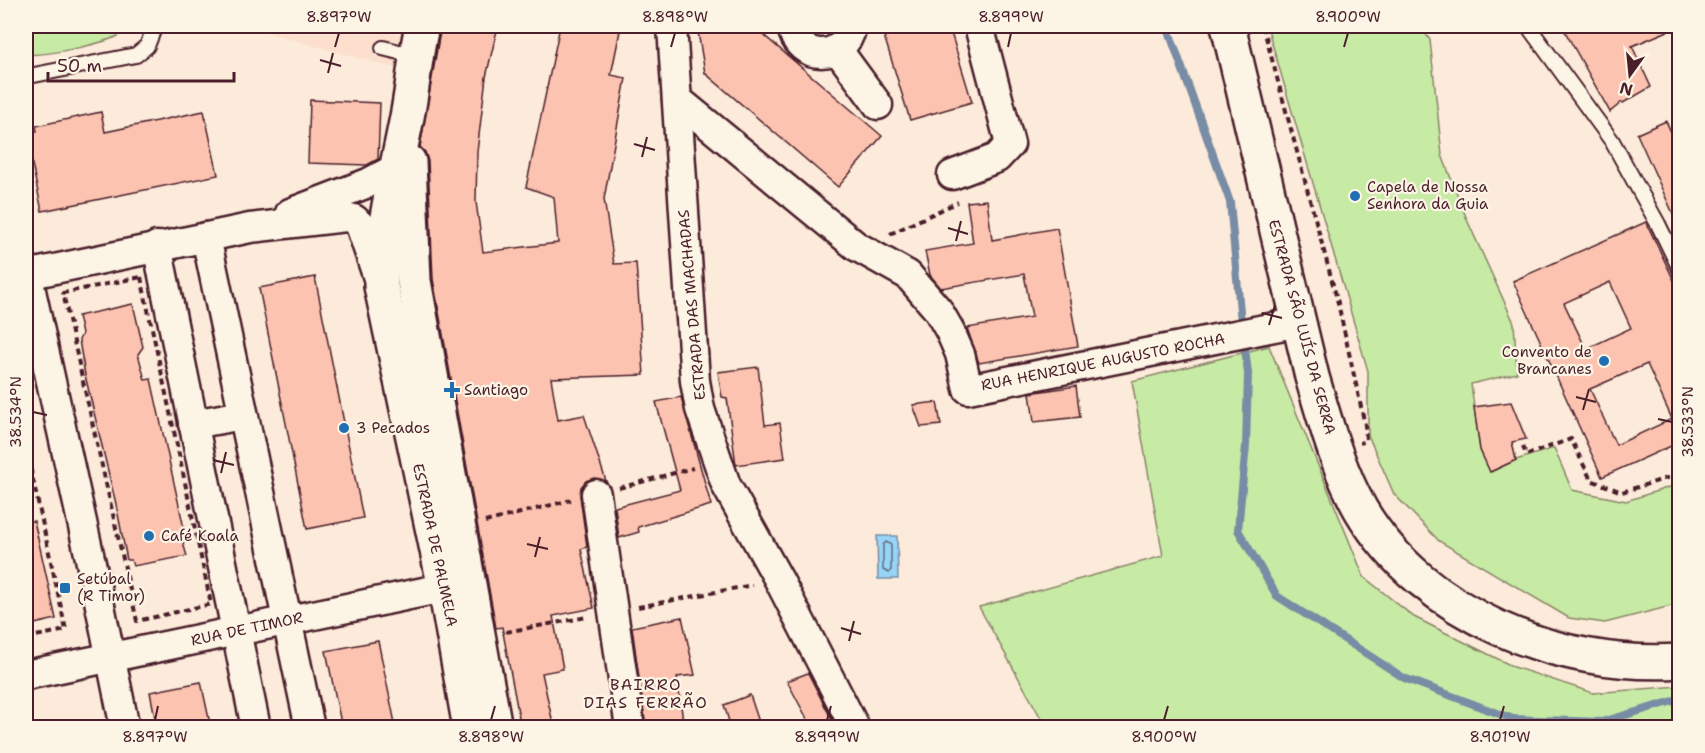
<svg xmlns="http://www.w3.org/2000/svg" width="1705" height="753" viewBox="0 0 1705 753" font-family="'Shantell Sans',sans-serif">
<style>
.built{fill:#fcdfcd}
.green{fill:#c7eaa4;stroke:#888468;stroke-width:1.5}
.water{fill:#96d5f7;stroke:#788ca5;stroke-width:1.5}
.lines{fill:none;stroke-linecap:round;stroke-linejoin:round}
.shore{stroke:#68687d;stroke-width:1.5}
.stream{stroke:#788ca5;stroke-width:8}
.building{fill:#fcc4b0;stroke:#4a1f2b;stroke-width:1.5;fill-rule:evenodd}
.lane-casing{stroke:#4a1f2b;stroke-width:18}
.street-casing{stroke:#4a1f2b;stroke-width:33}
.secondary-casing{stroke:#4a1f2b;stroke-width:38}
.primary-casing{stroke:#4a1f2b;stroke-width:38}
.path{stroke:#4a1f2b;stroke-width:4;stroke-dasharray:6 4.5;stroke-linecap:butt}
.lane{stroke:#fcf5e5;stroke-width:14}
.street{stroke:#fcf5e5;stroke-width:28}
.secondary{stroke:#fcf5e5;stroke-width:33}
.primary{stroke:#fcf5e5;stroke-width:33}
.ticks{fill:none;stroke:#4a1f2b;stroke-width:2}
.poi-dot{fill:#1f6fb2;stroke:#fcf5e5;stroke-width:2}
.labels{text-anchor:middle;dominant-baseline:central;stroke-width:4.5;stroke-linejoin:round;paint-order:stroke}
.poi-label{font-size:15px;fill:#4a1f2b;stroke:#fcf5e5;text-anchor:start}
.street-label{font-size:15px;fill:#4a1f2b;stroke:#fcf5e5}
.neighbourhood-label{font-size:16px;letter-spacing:1.5px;fill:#4a1f2b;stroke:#fcf5e5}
.neatline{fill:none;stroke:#4a1f2b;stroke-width:2}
.ticks-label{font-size:15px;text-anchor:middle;fill:#4a1f2b}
</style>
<rect width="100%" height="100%" fill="#fcebda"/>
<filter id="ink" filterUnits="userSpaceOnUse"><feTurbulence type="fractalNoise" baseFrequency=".0167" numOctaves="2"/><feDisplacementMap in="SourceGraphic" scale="12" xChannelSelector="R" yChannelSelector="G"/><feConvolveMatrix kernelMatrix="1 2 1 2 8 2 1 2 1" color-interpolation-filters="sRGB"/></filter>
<g filter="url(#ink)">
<path class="built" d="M243,26H405L395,68Z"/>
<g class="green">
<path d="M26,26H128L129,27C126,30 122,34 118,36C101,44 43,57 26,54Z"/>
<path d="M1267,26H1420L1430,40L1442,155L1468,222L1514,323L1517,373L1471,384L1480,450L1491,472L1516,460L1554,448L1572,490L1626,501L1679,484V604L1605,623L1569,618L1439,541L1394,494L1368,435V371Z"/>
<path d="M1269,346L1364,577L1414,617L1514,667L1593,693L1679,686V727H1046L979,607L1163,556L1132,381Z"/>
</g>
<path class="water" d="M897,536L898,579H878L877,536Z"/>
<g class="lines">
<path class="shore" d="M886,542L891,545V570L889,573L883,570V545Z"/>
<g class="stream">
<path d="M1167,26L1230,202L1241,322"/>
<path d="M1244,341L1248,373L1246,445L1238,530L1277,596L1404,678L1513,719L1602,722L1680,699"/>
</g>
</g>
<g class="building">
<path d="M441,26H498L486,77L477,152L476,202L483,252L558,243L554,197L526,187L560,26H598L620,31L611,75L626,78L604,199L614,264L636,263L644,375L551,378L558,420L584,415L606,481L594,478L586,481L581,487L580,496L587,547L581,549L594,608L553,616L563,669L542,673L554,728H521L502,627L496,628L433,279L428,161L425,152L420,147Z"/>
<path d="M697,26H753L882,136L838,187L705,73Z"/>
<path d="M881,26H949L972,102L910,120Z"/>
<path d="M1562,26H1680L1632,46L1651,87L1623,103L1622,102L1610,112Z"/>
<path d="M310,100L380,103L378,159L367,165L308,163Z"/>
<path d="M204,111L218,175L42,211L26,136V134L37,131L36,126L101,112L105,132Z"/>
<path d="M1666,121L1680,152V229L1637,134Z"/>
<path d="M987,200L992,240L1057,228L1078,346L979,363L967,328L1032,317L1024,274L941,288L930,275L925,251L973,243L967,202Z"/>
<path d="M1646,222L1680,293V442L1602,477L1513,281ZM1610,282L1631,328L1586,349L1564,303ZM1647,364L1672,419L1616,445L1590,389Z"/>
<path d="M315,277L363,518L307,529L259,288Z"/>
<path d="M133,304L143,347L138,354L145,380L151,379L182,519L186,539L183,543L187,556L133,566L131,560H127L116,504L85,375L79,340L82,334L78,316Z"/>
<path d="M758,367L765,425L780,423L785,458L736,465L727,398L722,397L718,372Z"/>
<path d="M1076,386L1080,417L1034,422L1030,393Z"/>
<path d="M681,397L711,505L638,527L639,532L619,538L615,507L680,490L656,402Z"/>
<path d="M937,402L941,425L921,427L913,405Z"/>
<path d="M1511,402L1526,439L1512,442L1516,460L1490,472L1480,450L1474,407Z"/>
<path d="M34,521L56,619L26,626V522Z"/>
<path d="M682,617L695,675L677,677L684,728H646L632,627Z"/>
<path d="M378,641L396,728H342L326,651Z"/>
<path d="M808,673L836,728H812L787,681Z"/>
<path d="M201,682L211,728H157L150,692Z"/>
<path d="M750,695L761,728H731L724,705Z"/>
</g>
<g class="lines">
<defs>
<g id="lane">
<path d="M1528,26L1612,141L1658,224L1680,269"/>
<path d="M383,48L415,56"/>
<path d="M26,75H34L136,55L147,46L155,26"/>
</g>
<g id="street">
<path d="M672,26L695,381L700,409L726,485L779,580L855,728"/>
<path d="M792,26C797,62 845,62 852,26"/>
<path d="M837,49L878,105"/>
<path d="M677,99L856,246L908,275L938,310L950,331L960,354L968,389L1299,322"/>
<path d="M952,175L997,158L1010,144L979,26"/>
<path d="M290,213L368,183L396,168"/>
<path d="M206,237L310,728"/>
<path d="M157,246L256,728"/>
<path d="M26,268L95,581L125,728"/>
<path d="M26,275L250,228L346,217L354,219L360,225L379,281"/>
<path d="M193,424L243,415"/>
<path d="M596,494L630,728"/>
<path d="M26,675L467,583"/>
</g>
<g id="secondary">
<path d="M422,26C415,56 413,87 407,117C396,175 381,227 381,286L445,588L470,728"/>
<path d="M409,162L414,281L495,728"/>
</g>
<path id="primary" d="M1228,26L1312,377C1325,420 1338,470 1361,510C1424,616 1560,669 1680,661"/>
</defs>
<use href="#lane" class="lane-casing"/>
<use href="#street" class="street-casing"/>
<use href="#secondary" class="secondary-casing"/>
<use href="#primary" class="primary-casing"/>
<g class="path">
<path d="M385,26H386"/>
<path d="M1263,26L1338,303L1365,425L1366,441L1360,443"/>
<path d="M1676,26L1678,31L1674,83L1680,95"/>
<path d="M890,234L958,202"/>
<path d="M141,277L211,604L137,621L63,293Z"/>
<path d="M1523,446L1526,455L1571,439L1591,480L1622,492L1680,474"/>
<path d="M26,448L66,630L26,638"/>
<path d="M619,488L693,468"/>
<path d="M485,522L571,500"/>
<path d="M638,607L752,585"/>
<path d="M506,632L587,617"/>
</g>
<use href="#lane" class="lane"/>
<use href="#street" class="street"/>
<use href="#secondary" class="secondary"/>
<use href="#primary" class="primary"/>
</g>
</g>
<path class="ticks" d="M335,47L339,33M671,47L675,33M1008,47L1011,33M1344,47L1348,33M320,60L341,66M328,73L333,53M634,144L655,150M642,157L647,137M948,228L968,234M956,241L961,221M1262,313L1282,318M1269,325L1275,305M1576,397L1596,402M1583,410L1589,389M33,412L47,415M1658,419L1672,422M213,460L234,465M221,473L226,452M527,544L548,549M535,557L540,537M841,628L861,634M849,641L854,621M155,720L158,706M491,720L495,706M827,720L831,706M1164,720L1168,706M1500,720L1504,706"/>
<g class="poi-dot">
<circle cx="1355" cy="196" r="6"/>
<circle cx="1604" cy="361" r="6"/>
<path d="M449 381h6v6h6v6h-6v6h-6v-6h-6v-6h6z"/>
<circle cx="344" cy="428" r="6"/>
<circle cx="149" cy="536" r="6"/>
<rect x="59" y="582" width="12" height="12" rx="3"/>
</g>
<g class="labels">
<g class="poi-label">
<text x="1367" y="187">Capela de Nossa<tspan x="1367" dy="17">Senhora da Guia</tspan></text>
<text x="1592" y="352" text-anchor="end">Convento de<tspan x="1592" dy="17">Brancanes</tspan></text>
<text x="464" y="390">Santiago</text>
<text x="356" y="428">3 Pecados</text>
<text x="161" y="536">Café Koala</text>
<text x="77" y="579">Setúbal<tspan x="77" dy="17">(R Timor)</tspan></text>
</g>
<g class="street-label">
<text transform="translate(692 305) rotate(-95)">ESTRADA DAS MACHADAS</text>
<text transform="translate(1302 327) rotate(75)">ESTRADA SÃO LUÍS DA SERRA</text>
<text transform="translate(1103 362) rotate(-11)">RUA HENRIQUE AUGUSTO ROCHA</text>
<text transform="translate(435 545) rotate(78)">ESTRADA DE PALMELA</text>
<text transform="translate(247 629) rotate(-12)">RUA DE TIMOR</text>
</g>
<g class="neighbourhood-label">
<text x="646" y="684">BAIRRO<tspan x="646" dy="18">DIAS FERRÃO</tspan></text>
</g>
</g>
<rect width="1705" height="753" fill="none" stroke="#fcf5e5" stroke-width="66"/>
<g transform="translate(1630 75) rotate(195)" stroke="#fcf5e5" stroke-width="4.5" paint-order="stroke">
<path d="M0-4.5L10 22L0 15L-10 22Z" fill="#4a1f2b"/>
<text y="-9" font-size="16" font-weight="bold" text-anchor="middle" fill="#4a1f2b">N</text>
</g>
<path d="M48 72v9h186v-9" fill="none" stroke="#4a1f2b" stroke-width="3"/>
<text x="57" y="72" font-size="18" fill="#4a1f2b" stroke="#fcf5e5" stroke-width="4.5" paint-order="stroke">50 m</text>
<rect x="33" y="33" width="1639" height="687" class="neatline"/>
<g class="ticks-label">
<text x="339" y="22">8.897°W</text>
<text x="675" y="22">8.898°W</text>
<text x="1011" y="22">8.899°W</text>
<text x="1348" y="22">8.900°W</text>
<text transform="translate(16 412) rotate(-90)" y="5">38.534°N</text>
<text transform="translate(1688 422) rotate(-90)" y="5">38.533°N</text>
<text x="155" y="742">8.897°W</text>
<text x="491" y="742">8.898°W</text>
<text x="827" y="742">8.899°W</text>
<text x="1164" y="742">8.900°W</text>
<text x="1500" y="742">8.901°W</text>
</g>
</svg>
